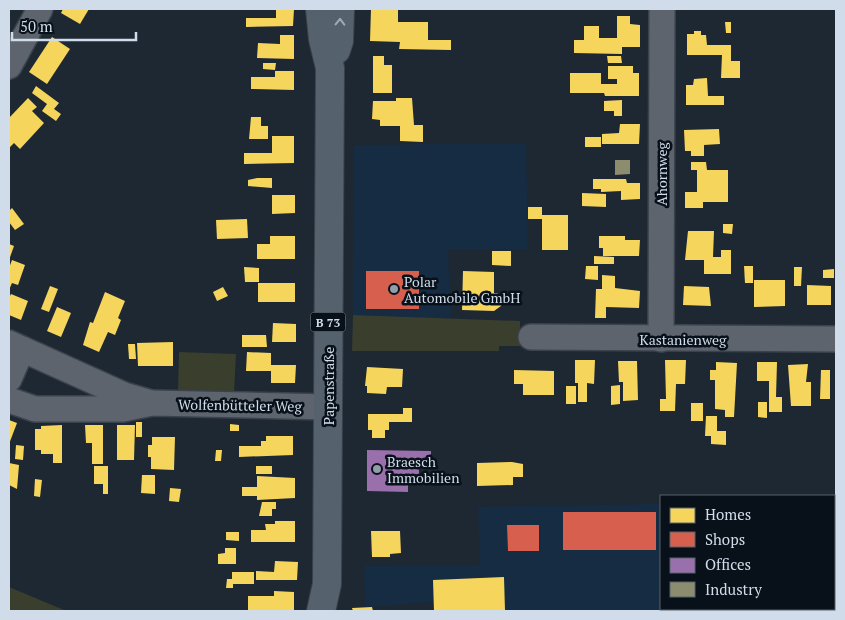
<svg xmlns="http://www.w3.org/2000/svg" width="845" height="620" viewBox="0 0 845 620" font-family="'PT Serif',serif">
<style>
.built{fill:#162c43}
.green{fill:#3a3e2d}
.homes{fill:#f6d55c}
.shops{fill:#d6604d}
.offices{fill:#9970ab}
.industry{fill:#8c8c6e}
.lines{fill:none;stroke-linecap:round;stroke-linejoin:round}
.minor-casing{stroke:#3a424c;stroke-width:28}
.major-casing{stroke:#3a424c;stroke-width:30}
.minor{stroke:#5d646d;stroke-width:25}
.major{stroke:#55616c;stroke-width:28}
.oneway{stroke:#9fabb8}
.poi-dot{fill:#929daa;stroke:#081019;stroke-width:2}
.labels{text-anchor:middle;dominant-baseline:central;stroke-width:5;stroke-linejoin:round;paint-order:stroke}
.shield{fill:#081019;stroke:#949fab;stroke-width:1}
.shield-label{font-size:12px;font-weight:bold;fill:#d0dcea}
.street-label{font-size:14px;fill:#d0dcea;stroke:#081019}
.poi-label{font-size:14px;fill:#d0dcea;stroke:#081019;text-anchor:start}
</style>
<rect width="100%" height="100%" fill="#1e2833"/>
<g class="built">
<path d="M526,143L528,249L448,250L451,319L353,315L354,145Z"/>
<path d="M834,503H836V611H434L433,602L365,607L364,566L480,565L478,507L661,504V609H834Z"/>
</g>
<g class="green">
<path d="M353,315L520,321V346H499V351H352Z"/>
<path d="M179,352L236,354L234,392L178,393Z"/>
<path d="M9,587L64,610L66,611H9Z"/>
</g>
<g class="homes">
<path d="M63,9H89L80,24L61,13Z"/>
<path d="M276,9H294L293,26L246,27V18H276Z"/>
<path d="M371,9H398V22H428V40H451V50L399,49L400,42L370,41Z"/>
<path d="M617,16H630V24L640,25V47H622V54L574,53V40H584V26H599V38H617Z"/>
<path d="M725,22H731V33H726Z"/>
<path d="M694,31H701V35H706L707,45H731V61H740V78H721L722,55H687V34H694Z"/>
<path d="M280,35H294V59L257,58L258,43L280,44Z"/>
<path d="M52,37L70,49L47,84L29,72Z"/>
<path d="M373,56H384V65H392V93H373Z"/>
<path d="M607,56H621L622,63H608Z"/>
<path d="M263,63H276L275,70L263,69Z"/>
<path d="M608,66H633V73H639V96H605L604,93H570V73H601V84H617V79H608Z"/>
<path d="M275,71H294V90L251,89V77H275Z"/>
<path d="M707,78L708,96H724V105H686V85H693L694,79Z"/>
<path d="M36,86L59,103L54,109L61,114L56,121L42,111L47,104L32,93Z"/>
<path d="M28,98L37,107L32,111L44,123L20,149L14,143L9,148V118Z"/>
<path d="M396,98H412L414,125H423V142L400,141V126H380V120L372,119L373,101H396Z"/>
<path d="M622,100V116H614V111H604V101Z"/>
<path d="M251,117H261V126H268V139H249Z"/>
<path d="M620,124H640L639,144H602V134L619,133Z"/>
<path d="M719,129L720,144L704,145V156H691V151H685L684,130Z"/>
<path d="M272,136H294V163L244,164V153H272Z"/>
<rect x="585" y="137" width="16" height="10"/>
<path d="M691,162H706L707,170H728V202H703V208H685V192H697V170H691Z"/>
<path d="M257,178H272V188L248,186V180Z"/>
<path d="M593,179H626L627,183H640V199L621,200V191L601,192V189H593Z"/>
<path d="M582,193L606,194V207L582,206Z"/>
<path d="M272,195H295V213L272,214Z"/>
<path d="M528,207H542V215H568V250H542V219H528Z"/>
<path d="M12,208L24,224L15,230L9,222V211Z"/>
<path d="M247,219L248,238L217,239L216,220Z"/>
<path d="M723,224H733L732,234L723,233Z"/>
<path d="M688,231H714L713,257H721V250H731V274H704V260H685Z"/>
<path d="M270,236H295V259H257V244H270Z"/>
<path d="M599,236H625V240H640L639,256H603V248H599Z"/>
<path d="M9,244L14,246L9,260Z"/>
<path d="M492,251H511V266L492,265Z"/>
<path d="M594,256L614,257V264H594Z"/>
<path d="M12,260L25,265L18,285L12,283L9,290V268Z"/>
<path d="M586,266H598V280L585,279Z"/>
<path d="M744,266H753V283H745Z"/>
<path d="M244,267L259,268V282H245Z"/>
<path d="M794,267H802L801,286H794Z"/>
<path d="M834,269V278H823V270Z"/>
<path d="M463,271L494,272V293L499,294L503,300L501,306L494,311L462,310Z"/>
<path d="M602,275L615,276V288L640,291L639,308L606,307V318H595L596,289H602Z"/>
<path d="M754,280H785V306L754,307Z"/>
<rect x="258" y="283" width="37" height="19"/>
<path d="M807,285L831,286V305H807Z"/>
<path d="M50,286L58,289L49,312L41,309Z"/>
<path d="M684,286L709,287L711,306L683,305Z"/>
<path d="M223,287L228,296L217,301L213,292Z"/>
<path d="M105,292L125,301L118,318L121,320L115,335L108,332L99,352L83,345L90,322L93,323Z"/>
<path d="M11,294L28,301L21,320L9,315V298Z"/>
<path d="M57,307L71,313L61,337L47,331Z"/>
<path d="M273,323L296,324V342H272Z"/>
<path d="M242,335H266L267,347H242Z"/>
<path d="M173,342V366H138L137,343Z"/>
<path d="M128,344H135L136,359H129Z"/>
<path d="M247,352L271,353V365H296L295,383H271V371H246Z"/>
<path d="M575,360H595L594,384L587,383V402H578V383H575Z"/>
<path d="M665,360H686L685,384H676L675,411H660V399H666Z"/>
<path d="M618,361H637L638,400L623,401V382H619Z"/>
<path d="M716,362L737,363L734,417H725V410L715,409V380H710V370H716Z"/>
<path d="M757,362H777L776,397H782V412H769V381H757Z"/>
<path d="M808,364L806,382H811V406H791L788,365Z"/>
<path d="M367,367L403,369L402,387H387L386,394L367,393V386H365Z"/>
<path d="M514,370L554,371V395H523V384H514Z"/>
<path d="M821,370H830V399H820Z"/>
<path d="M620,385V404L611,405V386Z"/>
<rect x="566" y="386" width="10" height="18"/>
<path d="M758,402H767V418L758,417Z"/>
<rect x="691" y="403" width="12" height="18"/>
<path d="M403,408H412V422H389V430H385V438H372V430H368V414H403Z"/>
<path d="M706,416H717V431H726V445L711,444V436H705Z"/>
<path d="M9,420L17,423L9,444Z"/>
<rect x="136" y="422" width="6" height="15"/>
<path d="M230,424L239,425V431H230Z"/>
<path d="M62,425V463H53V454H41V450H35V429H41V426Z"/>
<path d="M85,425H103V464H92V443H86Z"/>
<path d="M117,425H135L134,460H117Z"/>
<path d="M266,436H293V455L239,457V446H261V441H266Z"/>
<path d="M152,437H175L174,470L151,469V457H148V445H152Z"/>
<path d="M16,445L24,446L23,460L15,459Z"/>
<path d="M216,450H222L221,461H215Z"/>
<path d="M512,462L523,464V477H513V485L477,486V463Z"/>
<path d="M9,463L19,465L17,489L9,485Z"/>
<path d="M94,466H108V494H103V484H94Z"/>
<rect x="256" y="466" width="16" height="8"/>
<path d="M142,475H155V494L141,493Z"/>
<path d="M257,476L295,478V498L257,500V496H242V487H257Z"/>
<path d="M35,479L42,480L40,497L34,496Z"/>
<path d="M170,488L181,489L179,502L169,501Z"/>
<path d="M262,502H276V509H272V516H259Z"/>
<path d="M275,521H295V542H251V530H266L265,524H275Z"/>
<path d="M371,531H400L401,553L390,554V557H372Z"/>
<path d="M226,532H239V541L226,540Z"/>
<path d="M225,548H236V564H218V554L225,553Z"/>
<path d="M275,561L298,562L297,580H256V571L274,572Z"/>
<path d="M232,572H254V584H233V588H226L227,579H232Z"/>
<path d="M504,577L505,611H434L433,580Z"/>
<path d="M274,591L294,592V611H248V596H274Z"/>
<path d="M372,607L373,611H353L352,608Z"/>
</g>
<g class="shops">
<rect x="366" y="271" width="53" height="38"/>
<rect x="563" y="512" width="93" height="38"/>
<path d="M507,525H539V551H508Z"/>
<rect x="672" y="609" width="79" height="2"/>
</g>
<path class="offices" d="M367,450L431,451V467H419V474H392V480H408V492L367,491Z"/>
<path class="industry" d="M615,160H630V174L615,175Z"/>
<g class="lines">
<defs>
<g id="minor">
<path d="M9,66L40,9"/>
<path d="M531,337L836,339"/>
<path d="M661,339L662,9"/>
<path d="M9,343L22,349L9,379"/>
<path d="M22,349L124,395L148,402"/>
<path d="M9,400L35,409H123L152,403L328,407"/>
</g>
<g id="major">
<path d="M320,9L323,39L330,68L327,584L321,611"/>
<path d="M336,50L339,41L340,9"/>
</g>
</defs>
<use href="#minor" class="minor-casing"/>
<use href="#major" class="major-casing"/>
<use href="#minor" class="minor"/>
<use href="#major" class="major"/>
</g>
<defs><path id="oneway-chevron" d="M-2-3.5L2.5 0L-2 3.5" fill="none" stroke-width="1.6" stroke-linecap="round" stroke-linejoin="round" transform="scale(1.25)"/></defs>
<use class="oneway" href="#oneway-chevron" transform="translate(340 22) rotate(-89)"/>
<g class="poi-dot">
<circle cx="394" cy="289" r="5"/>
<circle cx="377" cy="469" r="5"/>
</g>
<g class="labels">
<rect class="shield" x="310.5" y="312.5" width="35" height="19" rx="4"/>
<g class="shield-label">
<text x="328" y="322">B 73</text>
</g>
<g class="street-label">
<text transform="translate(661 174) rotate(-90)">Ahornweg</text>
<text x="683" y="339">Kastanienweg</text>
<text transform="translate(328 386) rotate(-90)">Papenstraße</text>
<text transform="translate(240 405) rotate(1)">Wolfenbütteler Weg</text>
</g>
<g class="poi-label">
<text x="404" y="281">Polar<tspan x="404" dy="16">Automobile GmbH</tspan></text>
<text x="387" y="461">Braesch<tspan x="387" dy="16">Immobilien</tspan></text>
</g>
</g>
<rect width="845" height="620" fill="none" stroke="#d0dcea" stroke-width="20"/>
<rect x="660" y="495" width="175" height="115" fill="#081019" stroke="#58626d"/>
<rect x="670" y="508" width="25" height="15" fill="#f6d55c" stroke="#58626d"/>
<text x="705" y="520" font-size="15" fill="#d0dcea">Homes</text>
<rect x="670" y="532" width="25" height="15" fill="#d6604d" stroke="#58626d"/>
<text x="705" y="545" font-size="15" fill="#d0dcea">Shops</text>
<rect x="670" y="558" width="25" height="15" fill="#9970ab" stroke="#58626d"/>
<text x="705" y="570" font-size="15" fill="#d0dcea">Offices</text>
<rect x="670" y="582" width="25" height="15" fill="#8c8c6e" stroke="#58626d"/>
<text x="705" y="595" font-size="15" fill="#d0dcea">Industry</text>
<path d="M12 32v8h124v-8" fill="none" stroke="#d0dcea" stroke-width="2.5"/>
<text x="20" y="32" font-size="15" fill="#d0dcea" stroke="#081019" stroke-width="4" paint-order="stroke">50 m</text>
</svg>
